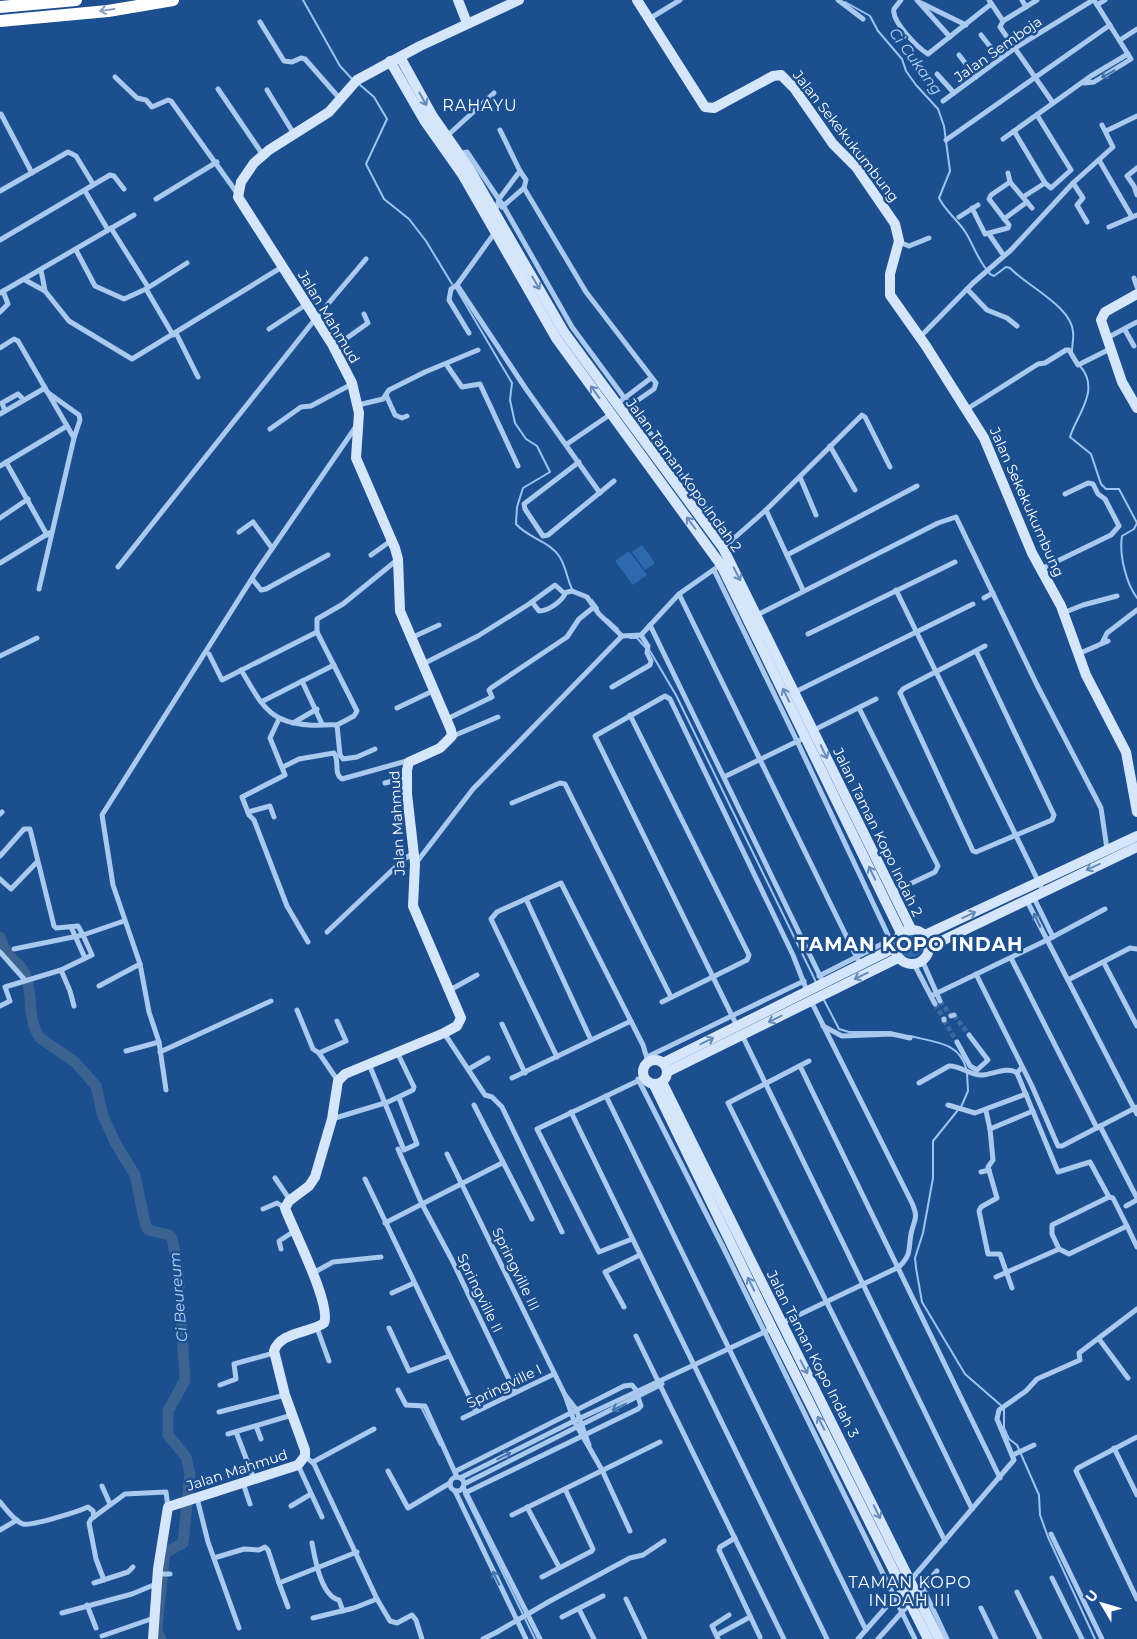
<svg xmlns="http://www.w3.org/2000/svg" width="1137" height="1639" viewBox="0 0 1137 1639" font-family="Montserrat,sans-serif">
<style>
.green{fill:#2e69ad}
.lines{fill:none;stroke-linecap:round;stroke-linejoin:round}
.stream{stroke:#9cc4f0;stroke-width:2}
.river{stroke:#3c6290;stroke-width:11}
.street-tunnel{stroke:#3d69a0;stroke-width:5;stroke-dasharray:5 2.5;stroke-linecap:butt}
.street{stroke:#a9c9ee;stroke-width:5}
.secondary{stroke:#d6e6fa;stroke-width:10}
.highway{stroke:#fff;stroke-width:12}
.street-bridge{stroke:#a9c9ee;stroke-width:5}
.oneway{stroke:#829ec1}
.oneway2{stroke:#4674ac}
.oneway3{stroke:#668bba}
.labels{text-anchor:middle;dominant-baseline:central;stroke-width:5;stroke-linejoin:round;paint-order:stroke}
.street-label{font-size:14px;fill:#fff;stroke:#1b4f8f}
.water-label{font-size:15px;font-style:italic;fill:#b5d3f5;stroke:#1b4f8f}
.quarter-label{font-size:16px;letter-spacing:1px;fill:#fff;stroke:#1b4f8f}
.district-label{font-size:19px;font-weight:bold;letter-spacing:1px;fill:#fff;stroke:#1b4f8f}
</style>
<rect width="100%" height="100%" fill="#1b4f8f"/>
<g class="green">
<path d="M642,545L655,563L645,570L632,552Z"/>
<path d="M629,551L647,575L633,585L615,561Z"/>
<circle cx="911" cy="944" r="13"/>
</g>
<g class="lines">
<g class="stream">
<path d="M303,0L340,66L353,80"/>
<path d="M845,2L870,16L878,31L902,59L906,71L916,85L938,109L944,126L950,171L939,198C946,212 958,220 966,233C975,248 977,259 990,274L994,276L1006,267L1010,268C1027,286 1072,307 1073,332C1074,338 1072,345 1072,352"/>
<path d="M359,84L374,97L387,119L366,164L384,199L409,219L426,241L452,284"/>
<path d="M456,288L512,383L510,400L515,423L526,439L537,446L550,472L523,488L517,507L516,524C528,538 549,541 559,556C566,566 567,579 572,589"/>
<path d="M1080,366C1101,390 1077,414 1070,437L1091,454L1101,484L1106,489H1119L1137,523L1134,529L1122,536C1119,555 1126,583 1137,598"/>
<path d="M592,600L598,608"/>
<path d="M607,619L618,629"/>
<path d="M630,638H637L645,647"/>
<path d="M650,651L676,695L816,982"/>
<path d="M824,1000L839,1029L849,1032H891"/>
<path d="M910,1036C933,1042 959,1042 966,1068"/>
<path d="M961,1107L968,1091L967,1073"/>
<path d="M958,1110L933,1141V1178L923,1233L915,1258L916,1268L922,1302L965,1374L1004,1408V1428L1009,1439L1017,1445L1039,1495L1040,1515L1048,1537L1095,1639"/>
<path d="M421,1407L440,1445"/>
<path d="M464,1494L535,1639"/>
</g>
<path class="river" d="M0,937C6,960 18,959 25,974C34,994 26,1018 40,1038L75,1062L96,1086L103,1116L116,1144L135,1175L145,1223L148,1230L169,1235L172,1238L178,1268L185,1380L168,1411V1435L186,1457L190,1474L183,1543L165,1553L157,1627L158,1634L161,1639"/>
<g class="street-tunnel">
<path d="M940,1001L951,1016"/>
<path d="M935,1004L944,1019"/>
<path d="M954,1015L969,1035"/>
<path d="M944,1020L957,1042"/>
</g>
<g class="street">
<path d="M838,0L863,19"/>
<path d="M901,0L894,9C891,21 918,48 928,54L991,4"/>
<path d="M917,0L950,37"/>
<path d="M989,0L1003,21"/>
<path d="M1022,0L1026,7"/>
<path d="M1037,0L1003,21L1000,27L1053,103"/>
<path d="M921,3L966,25"/>
<path d="M1097,5L1105,0"/>
<path d="M649,19L680,0"/>
<path d="M260,22L284,61L292,62L301,58L305,59L341,100"/>
<path d="M981,35L1000,59"/>
<path d="M1120,40L1137,29"/>
<path d="M959,55L976,77"/>
<path d="M937,74L954,93"/>
<path d="M115,77L137,98L146,100L152,107L168,100L171,101L237,193"/>
<path d="M1084,83L1094,82L1131,59L1094,0"/>
<path d="M218,89L263,155"/>
<path d="M267,90L294,134"/>
<path d="M943,101L1015,48L1093,0"/>
<path d="M1,114L32,173"/>
<path d="M1014,131L1045,183L1051,188L1071,170L1037,115"/>
<path d="M1106,131L1137,116"/>
<path d="M447,136L494,93"/>
<path d="M1003,139L1091,76L1128,54"/>
<path d="M946,140L1110,25"/>
<path d="M459,154L467,152L504,207L572,327L724,533"/>
<path d="M1099,160L1132,217"/>
<path d="M1137,168L1127,176L1134,186L1137,195"/>
<path d="M1008,173L1010,182L1032,208"/>
<path d="M1073,183L1083,198L1077,205L1087,222"/>
<path d="M524,188L586,292L656,383L654,389L628,407"/>
<path d="M0,191L68,152L76,156L93,184"/>
<path d="M85,191L108,230"/>
<path d="M1023,197L1045,183"/>
<path d="M156,199L217,162"/>
<path d="M497,207L499,199L520,171L500,130"/>
<path d="M502,207L524,188L526,180L520,171"/>
<path d="M972,208L985,234L1008,228L1009,225L989,199L991,195L1010,182"/>
<path d="M959,217L978,205"/>
<path d="M1004,219L1027,202"/>
<path d="M1109,227L1137,215"/>
<path d="M111,228L148,287"/>
<path d="M496,231L457,285L526,389L600,493"/>
<path d="M989,234L1002,253"/>
<path d="M0,240L110,175L114,176L124,189"/>
<path d="M899,242L909,246L929,238"/>
<path d="M76,250L95,286L124,299L146,289L187,263"/>
<path d="M41,270L45,291"/>
<path d="M1134,278L1137,287"/>
<path d="M25,280L45,291L69,321L132,359L282,267"/>
<path d="M457,285L451,289L449,300L469,333"/>
<path d="M146,289L173,335"/>
<path d="M967,289L987,310L1007,318L1017,326"/>
<path d="M0,293L134,215"/>
<path d="M0,312L8,304L3,291"/>
<path d="M269,329L307,304"/>
<path d="M1125,330L1134,346"/>
<path d="M176,333L198,377"/>
<path d="M920,337L973,283L1011,250L1073,183L1113,147L1102,125"/>
<path d="M1107,338L1137,322"/>
<path d="M332,344L347,338L368,323L364,314"/>
<path d="M0,348L14,339L18,341L74,438L39,589"/>
<path d="M446,364L462,387L480,384L518,466"/>
<path d="M47,392L79,415L80,420L74,438"/>
<path d="M386,395L395,415L402,418L407,416"/>
<path d="M622,400L651,378"/>
<path d="M358,405L383,399L389,390L425,372L478,350"/>
<path d="M967,409L1038,364L1045,363L1066,350H1069L1078,365L1110,349"/>
<path d="M5,411L2,403L18,394L24,400"/>
<path d="M0,414L45,388"/>
<path d="M270,429L301,407L311,406L352,384"/>
<path d="M567,444L611,414"/>
<path d="M830,446L855,490"/>
<path d="M6,462L47,535"/>
<path d="M579,462L524,504L525,509L543,536L548,535L614,481"/>
<path d="M0,466L67,426"/>
<path d="M800,477L816,515"/>
<path d="M766,510L803,590"/>
<path d="M0,518L28,499"/>
<path d="M239,532L253,522L272,548"/>
<path d="M723,548L766,510L862,415L865,417L890,467"/>
<path d="M371,555L392,540"/>
<path d="M787,555L917,486"/>
<path d="M0,563L49,533"/>
<path d="M118,567L316,318L366,259"/>
<path d="M1041,569L1111,535L1119,526L1105,499L1098,494L1093,484L1088,483L1065,494"/>
<path d="M714,570L797,741L888,935L886,942L819,976"/>
<path d="M253,580L261,590L266,589L328,555"/>
<path d="M896,590L1043,891"/>
<path d="M679,594L858,960"/>
<path d="M984,598L993,593"/>
<path d="M532,602L539,611C548,611 561,602 565,594"/>
<path d="M1063,613L1083,605L1117,596"/>
<path d="M757,615L938,523L956,517L1037,685L1101,808L1107,849"/>
<path d="M650,625L821,978"/>
<path d="M317,632L357,711L354,716L337,725"/>
<path d="M808,634L955,562"/>
<path d="M411,638L439,625"/>
<path d="M1102,643L1107,633L1137,610"/>
<path d="M976,651L1054,815L1052,820L976,852L973,851L900,693L903,689L985,646"/>
<path d="M209,654L222,680L317,632V619L343,604L397,560"/>
<path d="M1078,654L1108,641"/>
<path d="M0,656L37,638"/>
<path d="M423,664L478,636L529,604L555,585L564,593L572,591L587,597L599,614L622,636"/>
<path d="M241,670C261,702 267,723 309,725C319,726 327,724 337,725L340,755L343,759L357,757L375,749"/>
<path d="M302,681L322,724"/>
<path d="M612,687L650,665L651,661L647,653L648,646L641,635L679,594L716,568"/>
<path d="M795,692L973,604"/>
<path d="M261,702L334,665"/>
<path d="M397,708L435,690"/>
<path d="M859,708L938,866L935,872L893,892"/>
<path d="M630,715L749,955L747,960L662,1002"/>
<path d="M279,719L270,738L285,775L242,797L249,815L254,820L287,906L308,942"/>
<path d="M447,719L492,697L489,690L491,688L567,637L579,619L594,607"/>
<path d="M293,723L317,709"/>
<path d="M814,730L876,699"/>
<path d="M453,736L498,717"/>
<path d="M283,767L299,759L334,753C340,761 333,773 342,779L410,760"/>
<path d="M724,777L800,740"/>
<path d="M385,783L407,777"/>
<path d="M512,803L560,783L565,784L671,997"/>
<path d="M248,812L270,806L274,817"/>
<path d="M0,814L2,812"/>
<path d="M0,856L24,829H30L54,926L56,928L78,926L83,935L14,949"/>
<path d="M416,863L473,789L622,636L641,635"/>
<path d="M0,879L11,889L37,862"/>
<path d="M1033,896L1053,937"/>
<path d="M526,899L591,1040"/>
<path d="M1026,899L1137,1114"/>
<path d="M71,927L85,958"/>
<path d="M327,932L403,860L413,853"/>
<path d="M0,952L24,979"/>
<path d="M1011,958L1097,1128"/>
<path d="M922,960L940,1001"/>
<path d="M1104,963L1137,1026"/>
<path d="M914,964L935,1004"/>
<path d="M61,970L70,991L74,1006"/>
<path d="M976,974L1032,1086L1058,1146H1062L1137,1107"/>
<path d="M1068,980L1130,948L1137,949"/>
<path d="M99,986L140,964"/>
<path d="M450,990L477,975"/>
<path d="M931,996L1047,940L1105,909"/>
<path d="M0,1006L10,1001L5,987L61,970L92,955L83,935L124,921"/>
<path d="M297,1010L313,1049L319,1053L338,1081"/>
<path d="M951,1016L954,1015"/>
<path d="M944,1019V1020"/>
<path d="M502,1024L525,1073"/>
<path d="M737,1026L595,736L665,696L670,699L793,955L807,991"/>
<path d="M823,1026L842,1036L892,1034L910,1038"/>
<path d="M444,1033L485,1095L492,1097L502,1107L562,1232"/>
<path d="M742,1035L972,1509"/>
<path d="M957,1042L970,1066L977,1070L988,1060L969,1035"/>
<path d="M126,1051L159,1042"/>
<path d="M160,1052L271,1001"/>
<path d="M319,1053L346,1041L337,1021"/>
<path d="M557,1057L491,919L497,912L561,883L643,1045L648,1062"/>
<path d="M647,1057L804,981"/>
<path d="M809,1061L728,1103L945,1541"/>
<path d="M369,1064L404,1150L417,1144L399,1098"/>
<path d="M800,1066L1000,1478"/>
<path d="M469,1069L488,1058"/>
<path d="M512,1078L631,1021"/>
<path d="M638,1079L723,1247L915,1639"/>
<path d="M919,1083L949,1066C960,1065 970,1076 983,1075C993,1074 1009,1066 1017,1073L1022,1067"/>
<path d="M166,1090L159,1042L149,1012L140,964L113,885L102,815L256,572L357,425"/>
<path d="M606,1096L866,1630"/>
<path d="M474,1105L532,1219"/>
<path d="M948,1105L975,1113L1026,1094"/>
<path d="M986,1111L990,1129L993,1160L988,1167L997,1198L981,1207L979,1211L988,1254H1000L1012,1288"/>
<path d="M571,1112L827,1639"/>
<path d="M332,1119L388,1102L413,1090L414,1087L397,1052"/>
<path d="M1100,1126L1137,1198"/>
<path d="M990,1129L1033,1111"/>
<path d="M398,1149L422,1204L452,1260L515,1392"/>
<path d="M447,1154L565,1395L574,1421L602,1470L630,1531"/>
<path d="M981,1172L989,1170"/>
<path d="M275,1178L290,1200"/>
<path d="M365,1179L476,1411"/>
<path d="M1109,1197L1113,1198L1127,1226"/>
<path d="M1126,1206L1137,1200"/>
<path d="M263,1209L277,1203L285,1208"/>
<path d="M385,1223L502,1163"/>
<path d="M632,1239L599,1252L537,1129L644,1078"/>
<path d="M281,1249L279,1241L293,1232"/>
<path d="M1059,1249L1069,1254L1127,1226L1137,1247"/>
<path d="M313,1273L333,1262L381,1257"/>
<path d="M996,1277L1059,1249L1052,1234V1225L1109,1197L1090,1162L1058,1172L1017,1073"/>
<path d="M392,1293L414,1283"/>
<path d="M624,1307L605,1272L640,1255"/>
<path d="M780,1324L899,1267C912,1254 908,1250 911,1234C914,1219 919,1219 912,1203L811,1001"/>
<path d="M317,1328L329,1361"/>
<path d="M389,1328L409,1371L449,1356"/>
<path d="M636,1336L784,1639"/>
<path d="M1099,1339L1128,1378"/>
<path d="M220,1385L236,1379L234,1364L274,1353"/>
<path d="M398,1390L406,1405L425,1406L457,1477"/>
<path d="M565,1395L576,1409L589,1445"/>
<path d="M219,1412L285,1395"/>
<path d="M463,1418L554,1374"/>
<path d="M256,1426L261,1439"/>
<path d="M236,1432L254,1479"/>
<path d="M228,1434L292,1415"/>
<path d="M1137,1437L1078,1468L1076,1471L1137,1599"/>
<path d="M1114,1448L1137,1495"/>
<path d="M1013,1455L1034,1445"/>
<path d="M305,1456L314,1464L377,1599L390,1621L397,1623L412,1615L416,1620L422,1639"/>
<path d="M313,1462L374,1429"/>
<path d="M298,1465L322,1517"/>
<path d="M388,1471L408,1508L450,1483"/>
<path d="M456,1471L624,1386L632,1385L636,1390"/>
<circle cx="457" cy="1484" r="7"/>
<path d="M460,1478L574,1421L773,1328"/>
<path d="M243,1483L250,1504"/>
<path d="M464,1484L662,1384"/>
<path d="M102,1486L110,1504"/>
<path d="M463,1487L540,1639"/>
<path d="M455,1491L526,1639"/>
<path d="M467,1492L638,1409L641,1406L638,1397"/>
<path d="M197,1498L208,1542L239,1628"/>
<path d="M0,1502C6,1509 14,1521 23,1524C32,1526 77,1512 88,1507L93,1511L94,1517"/>
<path d="M291,1506L311,1494"/>
<path d="M527,1507L559,1567"/>
<path d="M512,1515L660,1442"/>
<path d="M0,1530L17,1520"/>
<path d="M1051,1534L1102,1639"/>
<path d="M735,1538L720,1547L719,1550L760,1637"/>
<path d="M312,1543C315,1559 321,1596 339,1600L343,1611"/>
<path d="M214,1558L244,1549L259,1550L265,1547L268,1550L279,1583L357,1552"/>
<path d="M158,1574H170"/>
<path d="M542,1577L592,1551L593,1549L565,1489"/>
<path d="M1052,1578L1082,1639"/>
<path d="M104,1580L96,1559L89,1523L91,1519L125,1494L166,1492L168,1507"/>
<path d="M910,1581L1014,1460L997,1419L999,1410L1026,1391L1037,1379L1080,1360L1079,1353L1137,1309"/>
<path d="M94,1583L128,1572L133,1567"/>
<path d="M279,1583L288,1607"/>
<path d="M923,1588L947,1639"/>
<path d="M1017,1592L1040,1639"/>
<path d="M916,1595L937,1571"/>
<path d="M626,1599L645,1639"/>
<path d="M550,1601L630,1558L643,1555L664,1541"/>
<path d="M87,1605L96,1628"/>
<path d="M981,1608L996,1639"/>
<path d="M579,1609L594,1639"/>
<path d="M62,1613L132,1594L156,1584"/>
<path d="M562,1617L603,1596"/>
<path d="M313,1618L354,1608L377,1599"/>
<path d="M717,1635L750,1617"/>
<path d="M102,1636L154,1618"/>
<path d="M483,1639L497,1632"/>
<path d="M718,1639L712,1626L729,1615"/>
<path d="M858,1639L902,1589"/>
<path d="M878,1639L911,1602"/>
</g>
<g class="secondary">
<path d="M458,0L467,23"/>
<path d="M637,0L705,107L714,108L773,76L781,75L794,88L833,144L856,167L895,224L899,241L890,274V295L926,346L984,438L1032,553L1061,606L1086,675L1126,752L1137,812"/>
<path d="M400,57L432,115L469,168L564,332L723,548L911,929"/>
<path d="M390,61L424,120L462,174L556,338L721,565L901,933"/>
<path d="M1137,294L1105,312L1101,320L1122,382L1137,408"/>
<circle cx="912" cy="947" r="17"/>
<path d="M925,935L1137,836"/>
<path d="M929,947L1137,847"/>
<circle cx="655" cy="1072" r="12"/>
<path d="M663,1063L894,948"/>
<path d="M667,1072L898,958"/>
<path d="M662,1082L939,1639"/>
<path d="M654,1085L772,1328L928,1639"/>
<path d="M153,1639L158,1569L168,1507L298,1465L305,1456V1450L285,1395L274,1351C280,1332 310,1333 324,1323C332,1305 293,1230 285,1208L289,1201L309,1186L315,1177L332,1119L338,1081L345,1074L444,1033L457,1026L461,1018L413,906L415,864L407,794V770L409,762L440,748L452,736L451,730L400,611L398,559L395,548L356,458L359,413L352,383L332,344L238,197L241,182L254,163L269,150L329,112L357,80L420,46L519,0"/>
</g>
<g class="highway">
<path d="M0,7L76,0"/>
<path d="M0,21L108,11L173,0"/>
</g>
<path class="street-bridge" d="M497,1632L550,1601"/>
</g>
<defs><path id="oneway-shaft" d="M-6 0H5M1.5-3L5.5 0L1.5 3" fill="none" stroke-width="1.6" stroke-linecap="round" stroke-linejoin="round" transform="scale(1.25)"/></defs>
<use class="oneway" href="#oneway-shaft" transform="translate(107 10) rotate(172)"/>
<g class="oneway2">
<use href="#oneway-shaft" transform="translate(1108 74) rotate(151)"/>
<use href="#oneway-shaft" transform="translate(1037 920) rotate(-116)"/>
<use href="#oneway-shaft" transform="translate(619 1407) rotate(155)"/>
<use href="#oneway-shaft" transform="translate(504 1456) rotate(-27)"/>
<use href="#oneway-shaft" transform="translate(496 1578) rotate(-115)"/>
</g>
<g class="oneway3">
<use href="#oneway-shaft" transform="translate(423 99) rotate(61)"/>
<use href="#oneway-shaft" transform="translate(536 283) rotate(60)"/>
<use href="#oneway-shaft" transform="translate(595 392) rotate(-126)"/>
<use href="#oneway-shaft" transform="translate(691 523) rotate(-127)"/>
<use href="#oneway-shaft" transform="translate(737 574) rotate(63)"/>
<use href="#oneway-shaft" transform="translate(786 695) rotate(-116)"/>
<use href="#oneway-shaft" transform="translate(824 752) rotate(64)"/>
<use href="#oneway-shaft" transform="translate(1093 867) rotate(155)"/>
<use href="#oneway-shaft" transform="translate(872 873) rotate(-116)"/>
<use href="#oneway-shaft" transform="translate(969 915) rotate(-24)"/>
<use href="#oneway-shaft" transform="translate(861 976) rotate(154)"/>
<use href="#oneway-shaft" transform="translate(775 1019) rotate(154)"/>
<use href="#oneway-shaft" transform="translate(707 1041) rotate(-27)"/>
<use href="#oneway-shaft" transform="translate(751 1284) rotate(-116)"/>
<use href="#oneway-shaft" transform="translate(804 1367) rotate(62)"/>
<use href="#oneway-shaft" transform="translate(821 1423) rotate(-117)"/>
<use href="#oneway-shaft" transform="translate(877 1512) rotate(64)"/>
</g>
<g class="labels">
<g class="street-label">
<text transform="translate(998 49) rotate(-35)">Jalan Semboja</text>
<text transform="translate(846 136) rotate(52)">Jalan Sekekukumbung</text>
<text transform="translate(329 317) rotate(59)">Jalan Mahmud</text>
<text transform="translate(684 475) rotate(54)">Jalan Taman Kopo Indah 2</text>
<text transform="translate(1027 502) rotate(66)">Jalan Sekekukumbung</text>
<text transform="translate(397 823) rotate(-93)">Jalan Mahmud</text>
<text transform="translate(878 832) rotate(64)">Jalan Taman Kopo Indah 2</text>
<text transform="translate(516 1269) rotate(64)">Springville III</text>
<text transform="translate(480 1293) rotate(64)">Springville II</text>
<text transform="translate(813 1354) rotate(63)">Jalan Taman Kopo Indah 3</text>
<text transform="translate(504 1386) rotate(-26)">Springville I</text>
<text transform="translate(237 1470) rotate(-18)">Jalan Mahmud</text>
</g>
<g class="water-label">
<text transform="translate(916 61) rotate(54)">Ci Cukang</text>
<text transform="translate(178 1297) rotate(-95)">Ci Beureum</text>
</g>
<g class="quarter-label">
<text x="480" y="105">RAHAYU</text>
<text x="910" y="1582">TAMAN KOPO<tspan x="910" dy="18">INDAH III</tspan></text>
</g>
<g class="district-label">
<text x="910" y="944">TAMAN KOPO INDAH</text>
</g>
</g>
<g transform="translate(1102 1604) rotate(308)" stroke="#1b4f8f" stroke-width="4" paint-order="stroke">
<path d="M0-4L9 19L0 12L-9 19Z" fill="#ffffff"/>
<text y="-8" font-size="14" font-weight="bold" text-anchor="middle" fill="#ffffff">U</text>
</g>
</svg>
